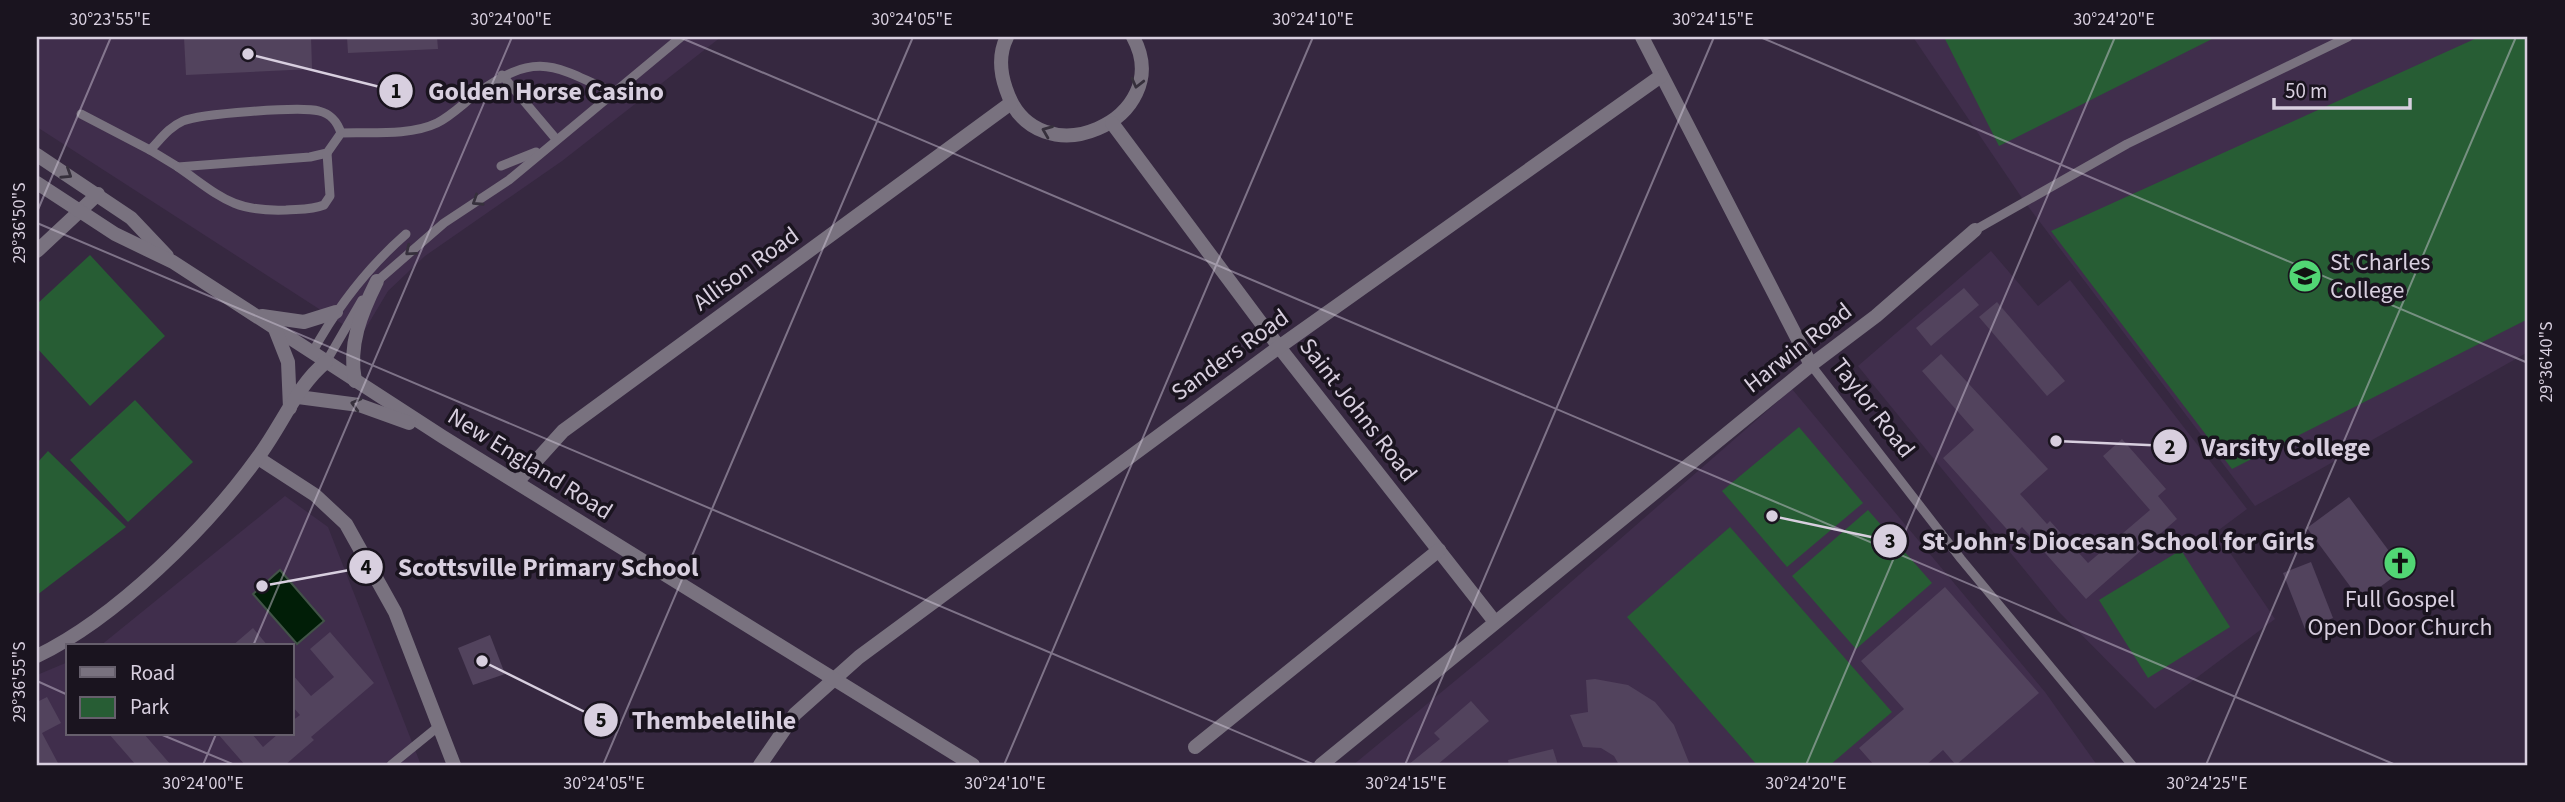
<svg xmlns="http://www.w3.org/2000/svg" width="2565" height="802" viewBox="0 0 2565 802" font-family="'Source Sans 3',sans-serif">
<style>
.built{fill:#402e4c}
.green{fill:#275d34}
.water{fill:#011e07;stroke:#425348;stroke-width:2}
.building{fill:#52435d}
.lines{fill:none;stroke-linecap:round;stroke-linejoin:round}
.service{stroke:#79727f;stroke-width:9}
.minor{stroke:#79727f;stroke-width:14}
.tertiary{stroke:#79727f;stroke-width:14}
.oneway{stroke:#36303c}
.ticks{fill:none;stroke:#d8cfdf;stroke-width:2;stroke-opacity:0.45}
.labels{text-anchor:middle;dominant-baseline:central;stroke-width:7;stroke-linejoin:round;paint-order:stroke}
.poi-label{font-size:24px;fill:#d8cfdf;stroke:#1a141f;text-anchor:start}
.street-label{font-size:24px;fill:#d8cfdf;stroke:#1a141f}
.leader{fill:none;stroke:#d8cfdf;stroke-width:2.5}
.callout-dot{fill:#d8cfdf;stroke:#1a141f;stroke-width:2.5}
.mark-label{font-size:21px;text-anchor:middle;font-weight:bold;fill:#111}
.callout-label{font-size:26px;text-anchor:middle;font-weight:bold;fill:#d8cfdf;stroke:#1a141f;stroke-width:7;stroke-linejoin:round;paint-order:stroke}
.neatline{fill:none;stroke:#d8cfdf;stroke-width:2.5}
.ticks-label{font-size:18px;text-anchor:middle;fill:#d8cfdf}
</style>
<rect width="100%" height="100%" fill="#362840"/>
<g class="built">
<path d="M37,37H721L562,161L425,256L388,291L361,336L37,127Z"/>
<path d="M1913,37H2528V352L2255,506L2024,201Z"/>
<path d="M1991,251L2038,306L2070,280L2247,509L2216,532L2275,619L2155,709L2058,611L1858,366Z"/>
<path d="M1792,389L2045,692L2097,765H1353L1501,643Z"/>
<path d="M285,496L328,527L421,765H37V675L68,662V734H292V646H100Z"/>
</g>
<g class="green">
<path d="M1944,37H2216L1999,146Z"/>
<path d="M2479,37H2528V319L2232,469L2051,231Z"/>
<path d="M90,255L165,336L90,406L37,348V304Z"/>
<path d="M135,400L193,462L128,522L70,460Z"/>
<path d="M1799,427L1863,503L1787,567L1722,491Z"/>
<path d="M48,451L126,527L37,595V463Z"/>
<path d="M1868,510L1932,583L1856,649L1792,576Z"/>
<path d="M1730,527L1892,712L1830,765H1757L1627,617Z"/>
<path d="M2181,550L2230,627L2148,678L2099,600Z"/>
</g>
<path class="water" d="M280,570L324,621L297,644L253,594Z"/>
<g class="building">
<path d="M184,37H311L312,69L186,75Z"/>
<path d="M347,37H437L438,49L348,53Z"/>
<path d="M1964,288L1979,305L1931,346L1916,328Z"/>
<path d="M1997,302L2065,381L2047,396L1979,317Z"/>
<path d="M1941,354L2048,469L2020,494L2047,524L2050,521L2088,563L2150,510L2103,456L2122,439L2166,489L2158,496L2177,519L2086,599L2022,527L2013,536L1943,458L1974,430L1922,371Z"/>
<path d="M2349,497L2403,570L2361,601L2307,528Z"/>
<path d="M2311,562L2333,618L2305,629L2283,573Z"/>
<path d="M1945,587L2039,693L1956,765L1943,750L1926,765H1874L1859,748L1904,709L1861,661Z"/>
<path d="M253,628L268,646H232Z"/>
<path d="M330,632L374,683L311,737L314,740L285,765H245L218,734H252L263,747L278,734H292V721L300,715L292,706V674L311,696L334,677L310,649Z"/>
<path d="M490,635L505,674L473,685L458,648Z"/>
<path d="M1595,679L1628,685L1655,702L1674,725L1690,765H1619L1614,756L1601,748L1583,747L1570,715L1588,712L1586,680Z"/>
<path d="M47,697L61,723L42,733L59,765H37V702Z"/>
<path d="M1471,701L1489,721L1437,765H1408L1440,739L1434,733Z"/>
<path d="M109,734H144L171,765H136Z"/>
<path d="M1553,749L1558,765H1509L1508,760Z"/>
</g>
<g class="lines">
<g class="service">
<path d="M502,75L556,139"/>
<path d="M81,114L150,150"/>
<path d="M341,133C337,121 331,114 319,111C301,106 199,114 183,121C169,127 160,140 150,150L178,167L310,157L327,153L341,133C370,132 410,136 437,123C451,116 464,103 476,94C536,51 552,64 614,93"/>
<path d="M501,166L536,152"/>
<path d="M178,167C220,196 232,212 286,210C299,209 312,210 324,205L330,196L327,153"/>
<path d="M1975,230L2127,144L2348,37"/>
<path d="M375,283L444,223L509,180L681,37"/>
<path d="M312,353C337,307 366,269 406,234"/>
<path d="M326,362L362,300"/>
<path d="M1811,365L1961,559L2132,765"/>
<path d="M391,765L439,726"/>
</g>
<g class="minor">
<path d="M1007,37C999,53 1000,72 1006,89C1036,182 1178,119 1133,37"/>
<path d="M1642,37L1811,365"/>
<path d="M1112,123L1279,347L1495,622"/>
<path d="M37,251L98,194"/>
<path d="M258,458L315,495L346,524L395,612L454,765"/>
<path d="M517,482L563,431L1011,103"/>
<path d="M1195,747L1439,550"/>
<path d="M760,765L795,714L859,657L1279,347L1661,76"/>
<path d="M1321,765L1811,365L1876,316L1975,230"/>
</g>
<g class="tertiary">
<path d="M37,155L131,218L167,256"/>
<path d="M37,183L115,234L173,262L443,437L973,765"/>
<path d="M262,316L304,322L336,312"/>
<path d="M275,329L288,362L290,408"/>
<path d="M355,381C348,345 361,313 377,281"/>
<path d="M298,397L359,405L409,423"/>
<path d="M37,656C116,618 207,528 258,457C281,427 297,385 326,362"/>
</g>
</g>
<defs><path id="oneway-chevron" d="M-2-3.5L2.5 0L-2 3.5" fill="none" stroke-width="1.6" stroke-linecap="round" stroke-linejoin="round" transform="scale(1.75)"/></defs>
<g class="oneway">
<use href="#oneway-chevron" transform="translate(1137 83) rotate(104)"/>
<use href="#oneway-chevron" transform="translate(1047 131) rotate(-158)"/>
<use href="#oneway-chevron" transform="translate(67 174) rotate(33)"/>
<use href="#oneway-chevron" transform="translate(477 201) rotate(147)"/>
<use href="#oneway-chevron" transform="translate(410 251) rotate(140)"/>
<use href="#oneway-chevron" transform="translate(356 404) rotate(-165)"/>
</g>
<path class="ticks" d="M679,37L2396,765M1760,37L2528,363M37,212L111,37M37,223L1315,765M253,646L512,37M37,681L68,695M160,734L235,765M203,765L216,734M603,765L913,37M1004,765L1313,37M1405,765L1714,37M1806,765L2115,37M2206,765L2516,37"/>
<defs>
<symbol id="university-disc" viewBox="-11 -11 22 22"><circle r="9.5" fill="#51d674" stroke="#1a141f"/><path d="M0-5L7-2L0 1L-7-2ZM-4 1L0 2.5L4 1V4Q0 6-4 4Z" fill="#111"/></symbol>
<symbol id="church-disc" viewBox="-11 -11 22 22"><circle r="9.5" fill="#51d674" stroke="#1a141f"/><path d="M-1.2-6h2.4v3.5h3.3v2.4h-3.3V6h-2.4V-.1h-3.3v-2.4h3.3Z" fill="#111"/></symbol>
</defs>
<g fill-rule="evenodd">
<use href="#university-disc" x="2286" y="257" width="38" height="38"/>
<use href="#church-disc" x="2381" y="544" width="38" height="38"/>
</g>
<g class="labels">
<g class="poi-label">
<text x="2330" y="262">St Charles<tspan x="2330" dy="28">College</tspan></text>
<text x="2400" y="599" text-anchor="middle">Full Gospel<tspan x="2400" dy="28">Open Door Church</tspan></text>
</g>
<g class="street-label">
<text transform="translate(746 269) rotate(-36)">Allison Road</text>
<text transform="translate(1798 348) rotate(-38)">Harwin Road</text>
<text transform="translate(1230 355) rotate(-36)">Sanders Road</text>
<text transform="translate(1873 408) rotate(52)">Taylor Road</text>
<text transform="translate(1358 410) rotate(52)">Saint Johns Road</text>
<text transform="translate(530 464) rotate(32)">New England Road</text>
</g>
</g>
<path class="leader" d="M248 54L396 91M2056 441L2170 446M1772 516L1890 541M262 586L366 567M482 661L601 720"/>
<g class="callout-dot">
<circle cx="248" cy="54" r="7"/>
<circle cx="2056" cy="441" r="7"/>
<circle cx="1772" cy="516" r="7"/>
<circle cx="262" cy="586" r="7"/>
<circle cx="482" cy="661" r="7"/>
<circle cx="396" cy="91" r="18"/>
<circle cx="2170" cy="446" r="18"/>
<circle cx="1890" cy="541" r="18"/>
<circle cx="366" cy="567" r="18"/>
<circle cx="601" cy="720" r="18"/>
</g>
<g class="mark-label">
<text x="396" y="98">1</text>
<text x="2170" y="454">2</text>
<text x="1890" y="548">3</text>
<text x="366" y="574">4</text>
<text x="601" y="727">5</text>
</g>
<g class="callout-label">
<text x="546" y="100">Golden Horse Casino</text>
<text x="2286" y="456">Varsity College</text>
<text x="2118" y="550">St John's Diocesan School for Girls</text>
<text x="548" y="576">Scottsville Primary School</text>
<text x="714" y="729">Thembelelihle</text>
</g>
<rect width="2565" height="802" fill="none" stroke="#1a141f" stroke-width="77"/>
<rect x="66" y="644" width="228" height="91" fill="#1a141f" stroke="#665f6c" stroke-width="2"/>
<rect x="80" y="667" width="35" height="10" fill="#79727f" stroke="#665f6c" stroke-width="2"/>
<text x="130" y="680" font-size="21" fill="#d8cfdf">Road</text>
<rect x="80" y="697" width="35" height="21" fill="#275d34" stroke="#665f6c" stroke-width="2"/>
<text x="130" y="714" font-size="21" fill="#d8cfdf">Park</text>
<path d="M2274 98v10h136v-10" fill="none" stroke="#d8cfdf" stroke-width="3.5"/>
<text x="2285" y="98" font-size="21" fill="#d8cfdf" stroke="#1a141f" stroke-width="5" paint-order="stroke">50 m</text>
<rect x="38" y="38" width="2488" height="726" class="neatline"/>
<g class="ticks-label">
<text x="110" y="25">30°23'55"E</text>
<text x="511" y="25">30°24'00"E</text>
<text x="912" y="25">30°24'05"E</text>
<text x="1313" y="25">30°24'10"E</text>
<text x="1713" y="25">30°24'15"E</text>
<text x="2114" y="25">30°24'20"E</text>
<text transform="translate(19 223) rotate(-90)" y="6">29°36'50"S</text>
<text transform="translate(2546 362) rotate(-90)" y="6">29°36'40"S</text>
<text transform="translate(19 682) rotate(-90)" y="6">29°36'55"S</text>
<text x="203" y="789">30°24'00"E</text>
<text x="604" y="789">30°24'05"E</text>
<text x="1005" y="789">30°24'10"E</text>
<text x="1406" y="789">30°24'15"E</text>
<text x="1806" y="789">30°24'20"E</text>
<text x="2207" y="789">30°24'25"E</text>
</g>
</svg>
